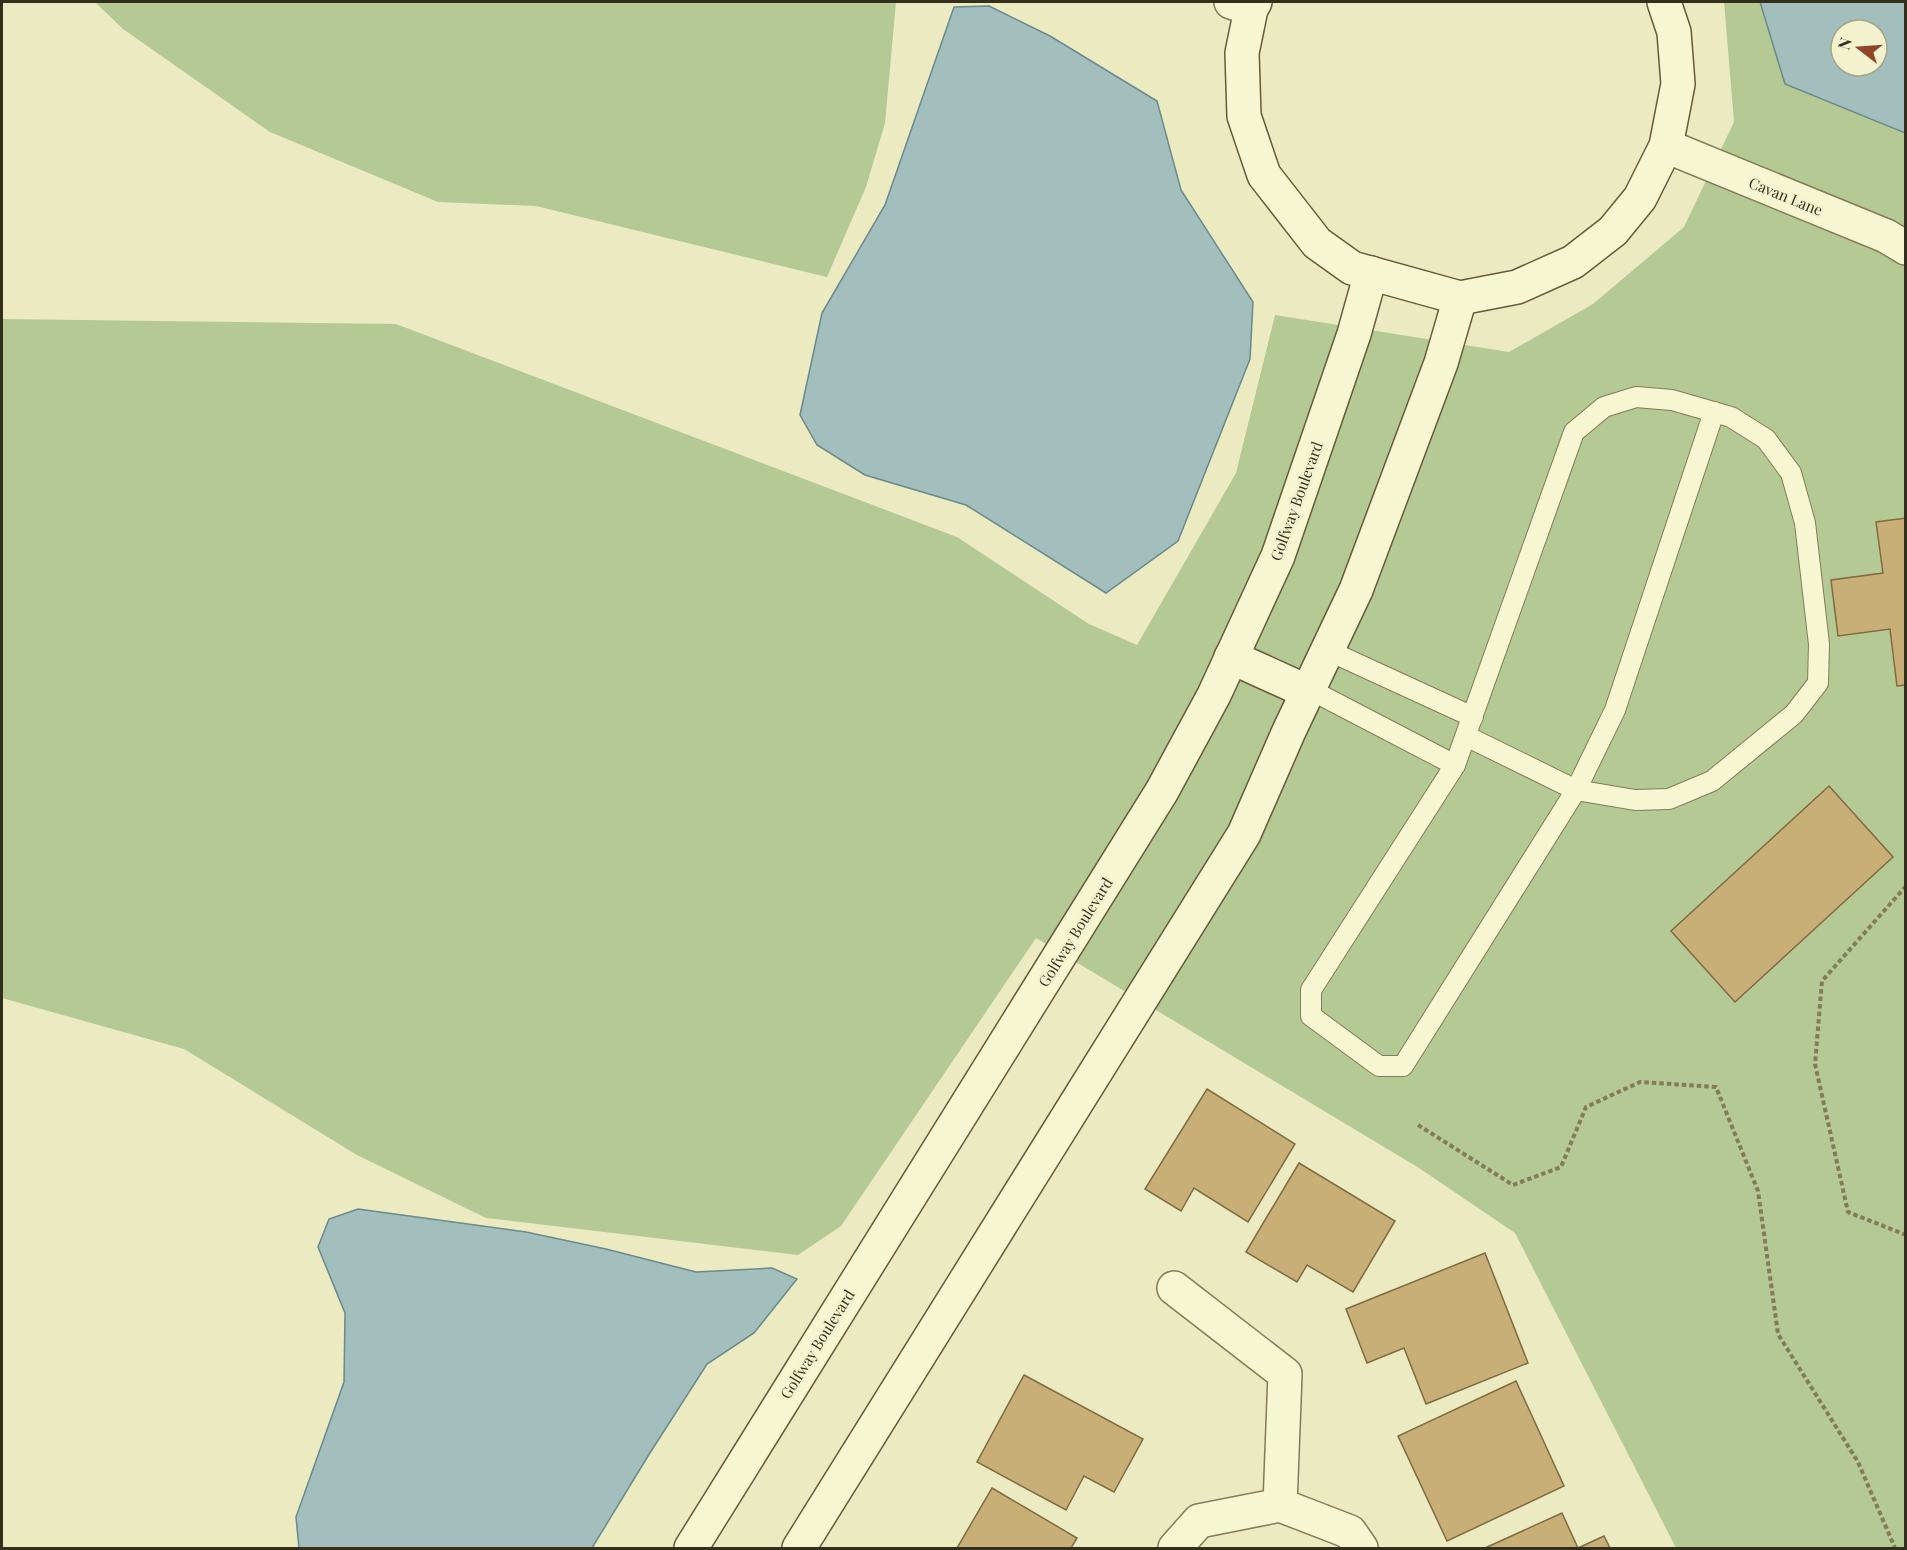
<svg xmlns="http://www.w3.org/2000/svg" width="1907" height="1550" viewBox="0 0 1907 1550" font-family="'Playfair Display',serif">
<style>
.green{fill:#b5c994;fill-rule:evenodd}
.water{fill:#a2bebd;stroke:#6a8a8b;stroke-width:1.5;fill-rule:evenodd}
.building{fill:#c8ae77;stroke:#816b40;stroke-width:1.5}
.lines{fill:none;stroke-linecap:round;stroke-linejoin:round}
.lane-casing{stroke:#837b59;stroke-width:22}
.street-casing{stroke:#837b59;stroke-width:36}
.secondary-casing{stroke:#655b3c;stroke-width:36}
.path{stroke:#837b59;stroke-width:4;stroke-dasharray:4.5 3;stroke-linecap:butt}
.lane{stroke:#f7f6d2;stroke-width:20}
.street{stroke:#f7f6d2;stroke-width:33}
.secondary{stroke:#f7f6d2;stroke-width:33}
.labels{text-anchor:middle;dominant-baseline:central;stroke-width:4.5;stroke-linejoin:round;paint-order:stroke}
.street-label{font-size:15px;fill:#342e1c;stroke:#f3f2cf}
</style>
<rect width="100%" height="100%" fill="#ebeac0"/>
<g class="green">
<path d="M95,2H896L885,123L866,187L827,277L536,206L438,202L270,132L123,29Z"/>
<path d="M1724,2H1905V1548H1676L1515,1233L1419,1168L1036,938L841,1226L798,1255L486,1218L357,1155L184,1049L2,998V319L396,324L957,537L1089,624L1137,645L1236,473L1275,315L1509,352L1593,304L1684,227L1734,122ZM1841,30H1877V66H1841Z"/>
</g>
<g class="water">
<path d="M1760,2H1905V133L1785,84ZM1841,30H1877V66H1841Z"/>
<path d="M989,6L1050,36L1157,101L1181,190L1253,302L1250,359L1178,541L1106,593L966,505L865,475L817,445L800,415L822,313L885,205L954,7Z"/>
<path d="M358,1209L526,1232L606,1249L696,1272L772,1268L797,1279L754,1333L707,1364L648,1456L592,1548H299L296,1517L344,1382L345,1313L318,1247L329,1219Z"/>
</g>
<g class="building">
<path d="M1906,518V685L1897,686L1890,629L1838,636L1831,580L1883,573L1876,522Z"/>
<path d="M1829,786L1893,857L1735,1002L1671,931Z"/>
<path d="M1207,1089L1295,1144L1248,1222L1194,1188L1181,1211L1145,1189Z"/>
<path d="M1299,1163L1395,1221L1353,1292L1307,1265L1297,1282L1246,1252Z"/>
<path d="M1485,1253L1528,1363L1426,1404L1404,1348L1367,1363L1346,1309Z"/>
<path d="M1024,1375L1143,1439L1114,1492L1084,1476L1066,1510L977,1462Z"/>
<path d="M1516,1381L1564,1486L1447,1541L1398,1436Z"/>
<path d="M992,1488L1077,1538L1071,1548H957Z"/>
<path d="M1562,1513L1578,1548L1604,1536L1610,1548H1485Z"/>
</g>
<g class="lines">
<defs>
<g id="lane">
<path d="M1636,397L1672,400L1731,417L1766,439L1791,473L1805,523L1819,644L1818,683L1794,714L1712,781L1669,799L1635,800L1576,790L1403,1066H1379L1311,1016V990L1455,765L1574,432L1604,407Z"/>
<path d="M1327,650L1473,717"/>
<path d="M1309,689L1455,765"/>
<path d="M1466,736L1576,790L1615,710L1714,412"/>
</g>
<g id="street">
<path d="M1231,2L1251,9"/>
<path d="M1666,146L1886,236L1906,248"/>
<path d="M1174,1288L1285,1374L1280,1505"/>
<path d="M1175,1548L1199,1521L1280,1505L1350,1532L1361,1548"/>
</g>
<g id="secondary">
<path d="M1255,2L1251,9L1242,53L1244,116L1264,175L1317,243L1352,268L1460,298L1517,287L1573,262L1613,231L1640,198L1666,146L1678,84L1674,32L1664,2"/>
<path d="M1231,657L1308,692"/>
<path d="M691,1548L1162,791L1214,695L1278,556L1354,334L1371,273"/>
<path d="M799,1548L1244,834L1289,731L1356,590L1441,363L1460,298"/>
</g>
</defs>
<use href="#lane" class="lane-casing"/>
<use href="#street" class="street-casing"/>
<use href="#secondary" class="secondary-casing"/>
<g class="path">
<path d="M1906,886L1822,981L1815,1064L1848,1212L1906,1235"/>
<path d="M1418,1125L1513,1185L1561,1167L1586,1107L1640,1082L1716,1087L1758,1191L1778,1334L1858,1462L1895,1548"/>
</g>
<use href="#lane" class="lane"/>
<use href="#street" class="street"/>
<use href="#secondary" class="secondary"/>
</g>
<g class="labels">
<g class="street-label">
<text transform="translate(1786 196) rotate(22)">Cavan Lane</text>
<text transform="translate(1296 501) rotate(-70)">Golfway Boulevard</text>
<text transform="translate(1075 932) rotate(-58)">Golfway Boulevard</text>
<text transform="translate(817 1344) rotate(-58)">Golfway Boulevard</text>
</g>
</g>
<rect width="1907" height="1550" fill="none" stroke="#342e1c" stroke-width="6"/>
<g transform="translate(1859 48) rotate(287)"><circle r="28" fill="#f3f2cf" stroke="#a7a487" stroke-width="1.5"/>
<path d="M0-4.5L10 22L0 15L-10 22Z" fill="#90452b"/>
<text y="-9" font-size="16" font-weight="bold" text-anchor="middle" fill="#342e1c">N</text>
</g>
</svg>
